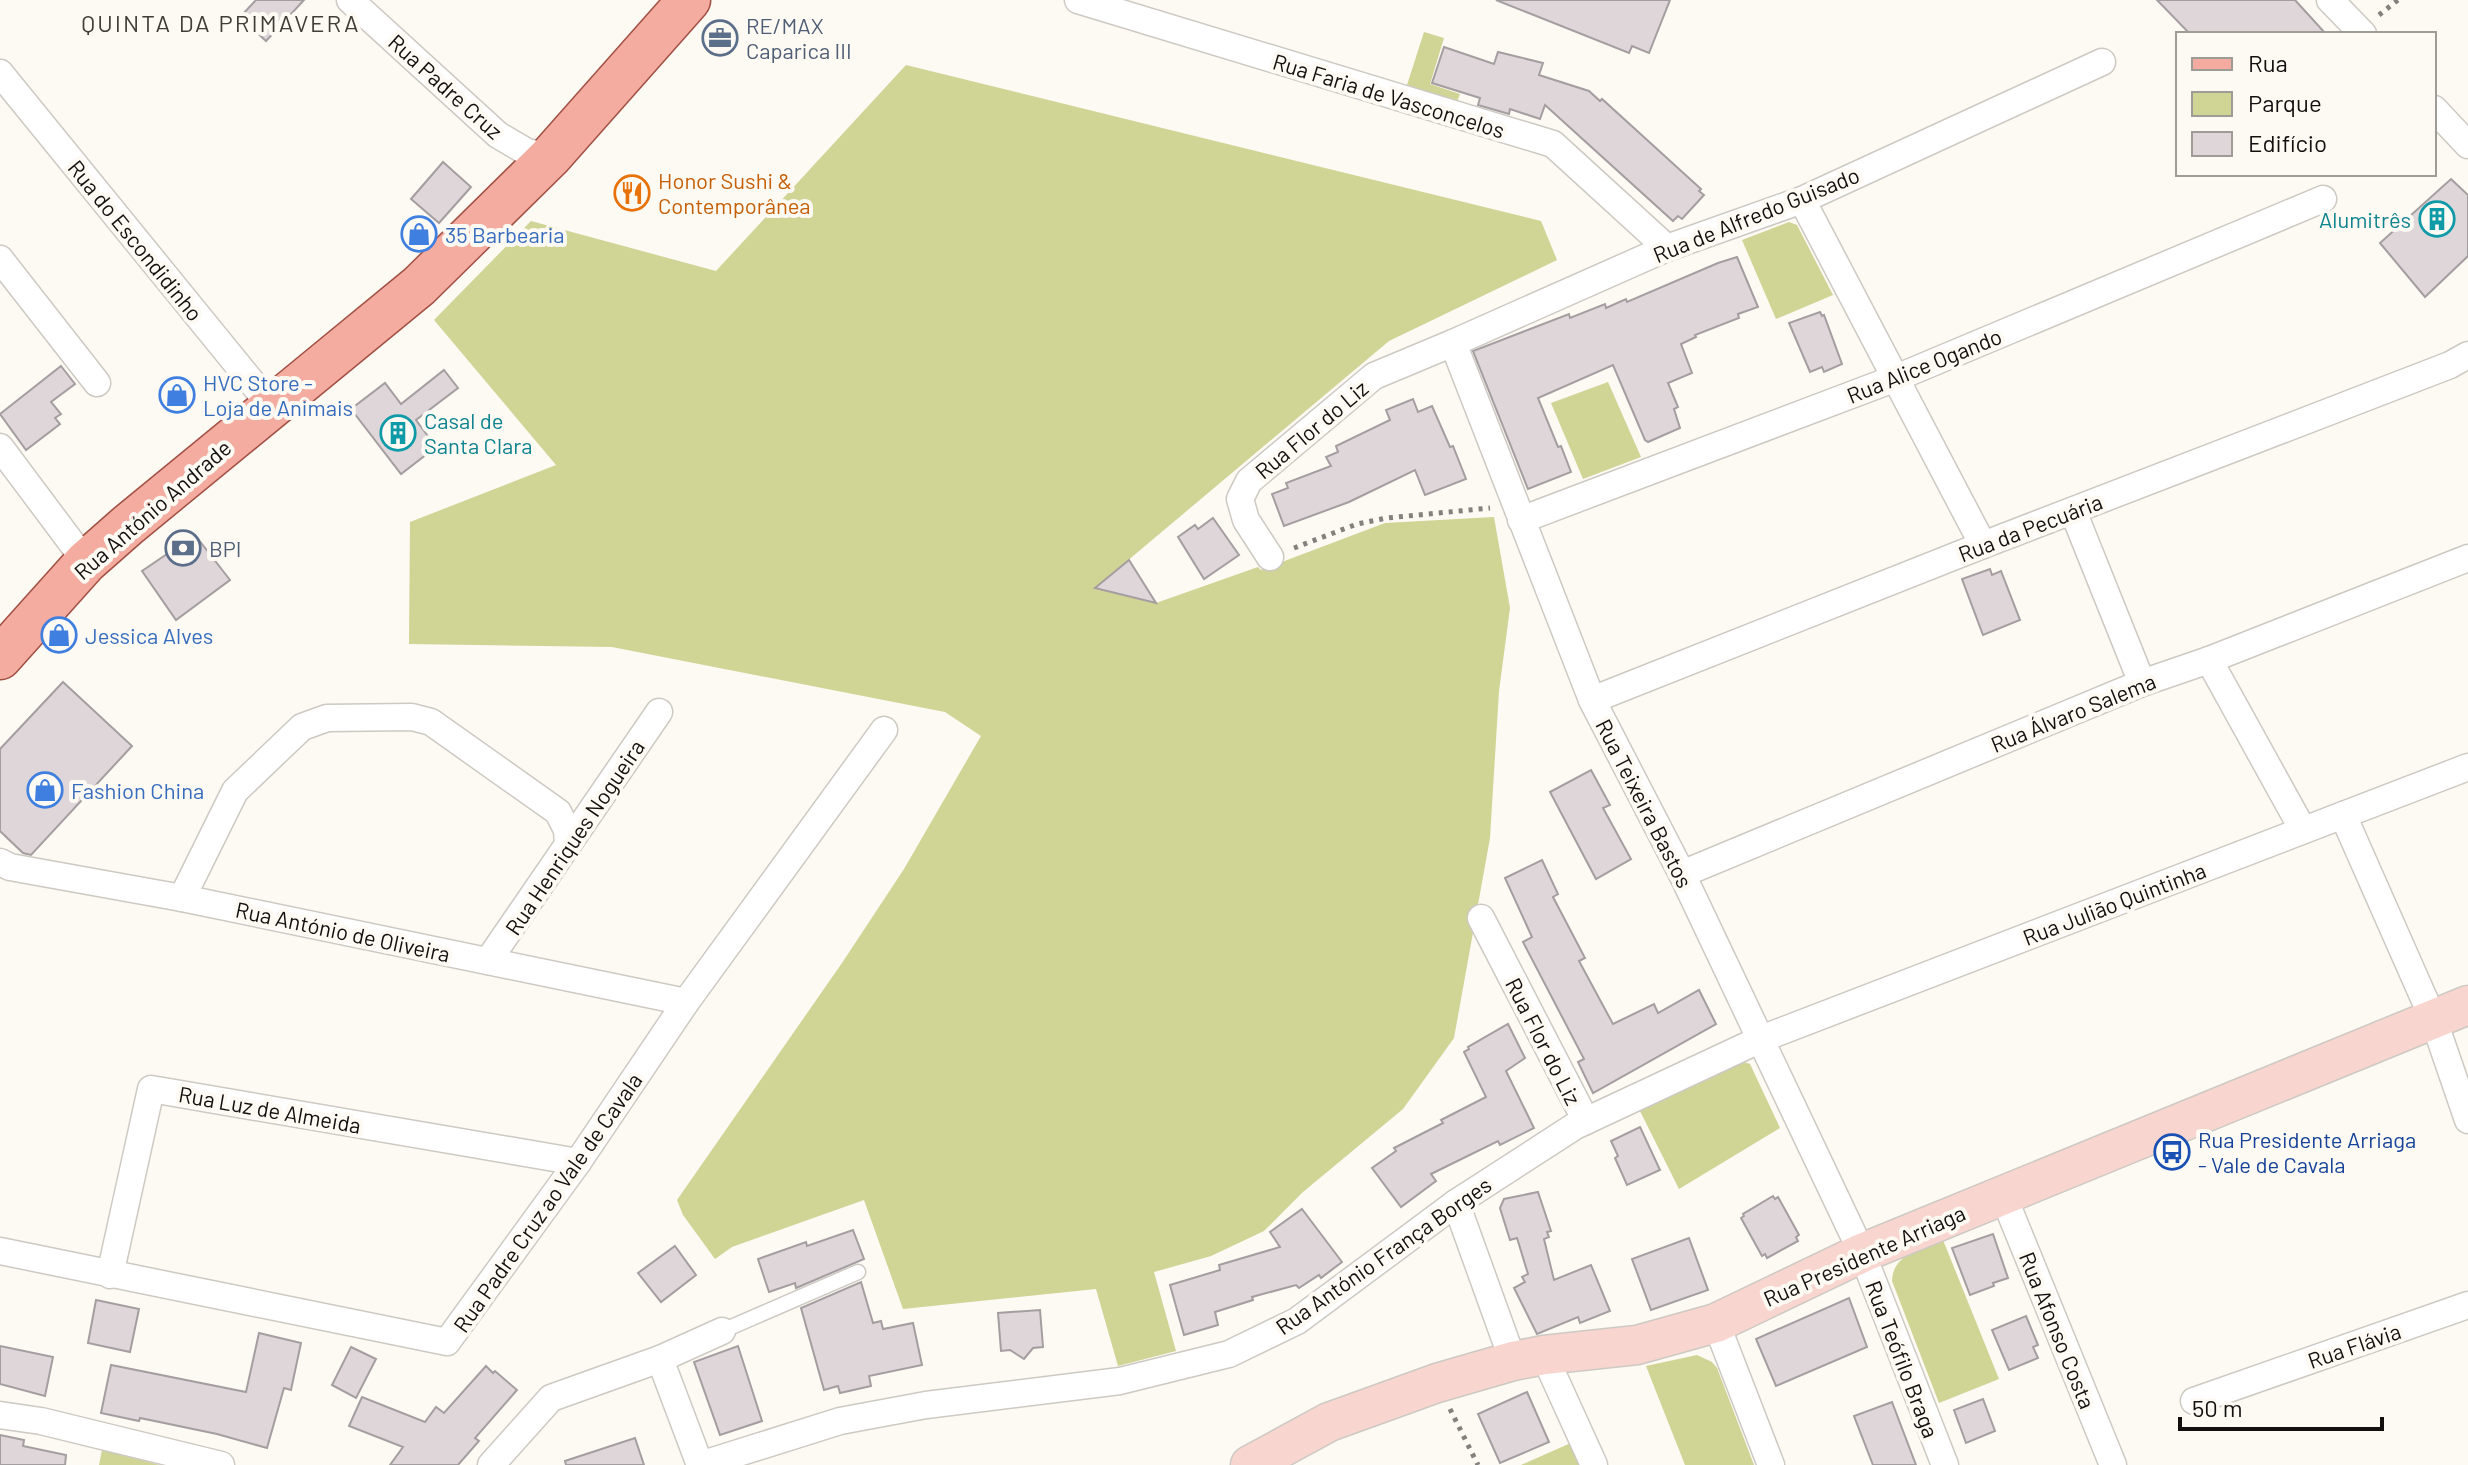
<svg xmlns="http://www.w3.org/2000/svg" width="2468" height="1465" viewBox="0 0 2468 1465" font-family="Barlow,sans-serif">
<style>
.green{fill:#d0d494}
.building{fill:#ded6d9;stroke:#a59ea1;stroke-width:2}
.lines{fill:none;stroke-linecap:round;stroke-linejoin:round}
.lane-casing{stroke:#cdc9c3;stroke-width:17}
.street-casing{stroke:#cdc9c3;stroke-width:29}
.secondary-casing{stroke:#cdc9c3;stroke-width:41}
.primary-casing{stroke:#a05044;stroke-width:45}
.path{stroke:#83807d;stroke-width:5;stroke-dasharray:4 6;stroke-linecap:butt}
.lane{stroke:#fff;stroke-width:14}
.street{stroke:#fff;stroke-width:26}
.secondary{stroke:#f9d5cf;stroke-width:38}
.primary{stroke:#f4aba0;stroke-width:42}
.labels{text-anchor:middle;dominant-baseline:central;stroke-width:8;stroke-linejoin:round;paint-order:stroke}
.service-label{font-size:22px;fill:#4e5e75;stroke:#fdf9f3;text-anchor:start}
.street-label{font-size:22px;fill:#12100f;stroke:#fdf9f3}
.food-label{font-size:22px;fill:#c56008;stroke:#fdf9f3;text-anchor:start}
.culture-label{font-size:22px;fill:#0d838f;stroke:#fdf9f3;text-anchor:end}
.shop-label{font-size:22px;fill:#366cbe;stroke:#fdf9f3;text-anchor:start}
.transit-label{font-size:22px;fill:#164399;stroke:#fdf9f3;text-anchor:start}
.neighbourhood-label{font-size:24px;letter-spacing:2px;fill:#413e39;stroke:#fdf9f3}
</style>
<rect width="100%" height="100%" fill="#fdf9f3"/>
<g class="green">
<path d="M1424,32L1444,38L1430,84L1460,94L1457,102L1407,85Z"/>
<path d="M906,65L1541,221L1557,260L1389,341L1095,588L1156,603L1258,567L1261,570L1385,523L1494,517L1510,608L1499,691L1490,838L1454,1038L1403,1109L1303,1192L1264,1231L1211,1256L1154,1272L1176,1351L1118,1366L1096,1289L903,1309L864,1200L732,1247L715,1259L683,1215L677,1200L842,963L904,869L981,736L945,712L612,647L409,644L410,522L556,465L434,320L531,221L716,271Z"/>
<path d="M1789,222L1797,225L1833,295L1776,319L1742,240Z"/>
<path d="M1608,382L1641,457L1583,479L1551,403Z"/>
<path d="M1734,1058L1750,1064L1780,1128L1679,1189L1640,1111Z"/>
<path d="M1943,1240L1999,1379L1939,1403L1892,1281C1893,1254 1921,1249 1943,1240Z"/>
<path d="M1697,1355L1712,1362L1717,1368L1754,1465H1685L1646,1366Z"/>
<path d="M1573,1442L1584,1465H1521Z"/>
<path d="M102,1450L160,1465H161H99Z"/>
</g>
<g class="building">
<path d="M256,0H304L266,41L240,17Z"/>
<path d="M1496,0H1670L1649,53L1632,46L1629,53Z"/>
<path d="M2157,0H2295L2326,34H2190Z"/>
<path d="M1444,47L1494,64L1498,52L1543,63L1539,75L1589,91L1600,101L1602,99L1701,189L1699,191L1704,195L1682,219L1678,216L1673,221L1545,105L1540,119L1510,109L1509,114L1478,105L1480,98L1432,83Z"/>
<path d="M443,162L471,187L439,223L411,199Z"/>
<path d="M2451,179L2468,195V256L2425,297L2380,243Z"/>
<path d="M1737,257L1758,307L1738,314L1739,318L1695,335L1696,337L1681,344L1692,373L1668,383L1678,407L1674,409L1680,428L1648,442L1645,440L1613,365L1538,398L1558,447L1561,446L1571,472L1528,489L1473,351L1569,314L1570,318L1605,304L1606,308L1626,299L1627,302L1718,263Z"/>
<path d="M1820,312L1822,316L1824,315L1842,364L1824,372L1822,367L1810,372L1789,323Z"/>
<path d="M61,366L75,384L51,402L61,414L55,418L60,424L26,450L0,414Z"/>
<path d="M444,370L458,388L416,420L436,447L401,474L351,409L385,383L401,404Z"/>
<path d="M1413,399L1418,412L1432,406L1450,447L1453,446L1466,479L1425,495L1415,470L1349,502L1284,526L1272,494L1288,488L1286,483L1331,466L1326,457L1338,452L1336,446L1390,420L1386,410Z"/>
<path d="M1213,518L1239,555L1204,579L1178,537L1195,525L1198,529Z"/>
<path d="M195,535L230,580L176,620L142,571Z"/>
<path d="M1129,560L1156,603L1095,588Z"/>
<path d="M1990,569L1992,575L2001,571L2020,620L1983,635L1962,579Z"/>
<path d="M63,682L132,746L31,855L23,853L0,831V749Z"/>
<path d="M1591,770L1610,805L1603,808L1631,859L1596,879L1550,792Z"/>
<path d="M1542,860L1558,894L1553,897L1585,958L1579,961L1613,1024L1654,1004L1658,1013L1699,990L1716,1024L1593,1093L1578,1062L1584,1059L1523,942L1532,937L1505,878Z"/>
<path d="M1508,1024L1525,1058L1506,1071L1534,1128L1500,1145L1498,1141L1431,1174L1436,1181L1401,1207L1372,1168L1396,1151L1394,1148L1443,1123L1441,1120L1486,1097L1464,1052L1469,1049L1468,1047Z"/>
<path d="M1640,1127L1660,1170L1627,1185L1615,1158L1618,1156L1611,1141Z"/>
<path d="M1538,1192L1551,1231L1547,1232L1549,1237L1544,1239L1554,1280L1591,1265L1610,1311L1580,1323L1578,1317L1537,1334L1514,1288L1525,1282L1522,1277L1528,1274L1517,1238L1510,1240L1500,1208L1504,1199Z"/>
<path d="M1773,1196L1775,1199L1778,1197L1799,1235L1796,1237L1798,1241L1767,1258L1765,1254L1762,1256L1741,1218L1744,1216L1743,1214Z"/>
<path d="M1302,1209L1342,1262L1321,1278L1319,1275L1299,1288L1296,1285L1252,1297L1253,1300L1215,1312L1218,1325L1184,1335L1170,1285L1220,1270L1219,1265L1280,1247L1270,1232Z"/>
<path d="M853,1230L864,1259L796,1288L795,1283L769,1292L758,1259L806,1242L807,1246Z"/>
<path d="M1993,1234L2008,1278L1993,1283L1994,1286L1970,1295L1952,1248Z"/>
<path d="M1689,1238L1708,1290L1651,1310L1632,1259Z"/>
<path d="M675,1246L696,1275L661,1302L638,1273Z"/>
<path d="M861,1282L873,1323L881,1321L883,1329L913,1323L922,1365L869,1376L871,1386L840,1393L838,1386L824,1390L801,1308Z"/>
<path d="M1849,1298L1867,1347L1776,1386L1756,1339Z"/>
<path d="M96,1300L139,1309L130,1352L88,1343Z"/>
<path d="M1040,1310L1043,1347L1033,1348L1024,1359L1010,1350L1001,1351L998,1313Z"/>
<path d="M2026,1316L2038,1345L2033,1347L2038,1358L2009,1370L1992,1330Z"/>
<path d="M259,1333L301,1343L291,1390L284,1388L267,1448L217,1434L140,1418L139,1421L101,1413L111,1365L246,1392Z"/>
<path d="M0,1346L53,1357L45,1396L0,1384Z"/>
<path d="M738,1346L762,1421L720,1435L694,1362Z"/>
<path d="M351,1347L376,1359L356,1398L332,1385Z"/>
<path d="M486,1366L493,1373L495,1371L517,1390L475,1438L479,1441L458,1465H390L403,1447L349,1426L362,1397L425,1422L436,1407L444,1413Z"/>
<path d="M1527,1392L1549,1442L1500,1463L1478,1414Z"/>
<path d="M1983,1399L1995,1431L1966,1443L1954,1410Z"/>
<path d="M1892,1402L1916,1465H1873L1854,1416Z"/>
<path d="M0,1435L24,1440L23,1446L66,1455L65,1465H0Z"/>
<path d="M635,1438L644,1465H566L565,1461Z"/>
</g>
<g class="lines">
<defs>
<path id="lane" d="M722,1331L858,1272"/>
<g id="street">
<path d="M350,0L498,135L527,152L550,157"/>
<path d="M1078,0L1553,144L1667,248"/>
<path d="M2330,0L2363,34"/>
<path d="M0,73L272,407"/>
<path d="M2434,109L2468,145"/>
<path d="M1802,200L1983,545"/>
<path d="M0,259L97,383"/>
<path d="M1453,343L1592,700L1682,874L1862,1253L1945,1465"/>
<path d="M0,447L86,562"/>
<path d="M2073,511L2142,683"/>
<path d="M1521,520L1896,378L2323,199"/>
<path d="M1270,557L1246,520L1240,499L1249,481L1374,376L1453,343L1667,248L1802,200L2102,62"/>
<path d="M2209,660L2303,830"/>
<path d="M1592,700L1983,545L2450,365L2468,355"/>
<path d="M2343,815L2434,1021L2468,1120"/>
<path d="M0,862L10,867L182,898L686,1002"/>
<path d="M1682,874L2142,683L2209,660L2468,558"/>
<path d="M182,898L235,791L302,727L327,718L412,717L431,722L558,812L567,830L568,844"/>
<path d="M1481,918L1586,1121"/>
<path d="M488,961L659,712"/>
<path d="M2003,1195L2113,1465"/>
<path d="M1456,1203L1513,1361"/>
<path d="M0,1251L447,1342L578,1162L686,1002L884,730"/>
<path d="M110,1275L151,1089L578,1162"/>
<path d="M1716,1323L1771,1465"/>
<path d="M1544,1355L1594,1465"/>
<path d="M660,1359L700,1465"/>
<path d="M2194,1401L2468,1305"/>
<path d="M0,1415L41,1421L221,1465"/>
<path d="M491,1465L551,1398L660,1359L722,1331"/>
<path d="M700,1465L840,1421L926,1405L1120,1381L1229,1354L1297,1321L1456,1203L1575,1126L1761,1039L2468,767"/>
</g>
<path id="secondary" d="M1250,1465L1329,1422L1437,1383L1513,1361L1544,1355L1637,1345L1716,1323L1862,1253L2468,1005"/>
<path id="primary" d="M0,658L86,562L128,525L419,286L550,157L689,0"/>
</defs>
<use href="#lane" class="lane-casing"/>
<use href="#street" class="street-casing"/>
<use href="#secondary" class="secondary-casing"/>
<use href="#primary" class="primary-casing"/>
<g class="path">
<path d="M2379,15L2398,0"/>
<path d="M1294,548L1357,524L1387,518L1490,508"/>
<path d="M1450,1409L1478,1465"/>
</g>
<use href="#lane" class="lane"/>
<use href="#street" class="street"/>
<use href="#secondary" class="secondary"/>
<use href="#primary" class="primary"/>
</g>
<defs>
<symbol id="office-ring" viewBox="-11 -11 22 22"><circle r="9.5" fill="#fdf9f3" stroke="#5c6f8a" stroke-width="1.5"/><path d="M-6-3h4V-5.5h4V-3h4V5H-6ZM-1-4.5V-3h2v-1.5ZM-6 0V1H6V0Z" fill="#5c6f8a"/></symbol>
<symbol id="restaurant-ring" viewBox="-11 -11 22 22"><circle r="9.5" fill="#fdf9f3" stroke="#e8710a" stroke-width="1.5"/><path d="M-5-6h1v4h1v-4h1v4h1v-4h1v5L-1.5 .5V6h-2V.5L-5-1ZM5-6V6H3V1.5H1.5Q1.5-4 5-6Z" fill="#e8710a"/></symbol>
<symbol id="building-ring" viewBox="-11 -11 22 22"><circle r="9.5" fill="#fdf9f3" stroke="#0f9aa8" stroke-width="1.5"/><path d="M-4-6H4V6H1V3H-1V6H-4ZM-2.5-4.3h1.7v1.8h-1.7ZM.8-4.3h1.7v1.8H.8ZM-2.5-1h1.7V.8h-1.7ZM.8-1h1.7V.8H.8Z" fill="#0f9aa8"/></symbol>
<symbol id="shop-ring" viewBox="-11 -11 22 22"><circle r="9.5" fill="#fdf9f3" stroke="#3f7fe0" stroke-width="1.5"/><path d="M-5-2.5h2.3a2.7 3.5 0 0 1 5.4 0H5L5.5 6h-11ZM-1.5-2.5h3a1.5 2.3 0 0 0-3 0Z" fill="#3f7fe0"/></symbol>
<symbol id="bank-ring" viewBox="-11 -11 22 22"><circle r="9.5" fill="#fdf9f3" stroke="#5c6f8a" stroke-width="1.5"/><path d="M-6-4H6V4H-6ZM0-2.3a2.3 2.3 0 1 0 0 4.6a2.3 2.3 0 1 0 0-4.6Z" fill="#5c6f8a"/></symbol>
<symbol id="bus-ring" viewBox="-11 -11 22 22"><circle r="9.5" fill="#fdf9f3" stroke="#1a4fb4" stroke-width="1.5"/><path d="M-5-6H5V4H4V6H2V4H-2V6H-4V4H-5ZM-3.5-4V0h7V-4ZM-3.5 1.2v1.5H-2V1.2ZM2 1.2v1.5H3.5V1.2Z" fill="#1a4fb4"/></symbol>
</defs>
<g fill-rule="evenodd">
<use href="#office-ring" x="700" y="18" width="40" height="40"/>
<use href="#restaurant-ring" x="612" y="173" width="40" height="40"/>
<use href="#building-ring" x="2417" y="199" width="40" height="40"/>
<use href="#shop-ring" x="399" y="214" width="40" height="40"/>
<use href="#shop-ring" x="157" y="375" width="40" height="40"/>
<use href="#building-ring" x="378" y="413" width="40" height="40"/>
<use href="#bank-ring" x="163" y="528" width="40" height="40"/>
<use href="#shop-ring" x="39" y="615" width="40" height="40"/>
<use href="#shop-ring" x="25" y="770" width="40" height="40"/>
<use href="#bus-ring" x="2152" y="1132" width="40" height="40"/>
</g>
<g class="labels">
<g class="service-label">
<text x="746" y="25">RE/MAX<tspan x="746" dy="25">Caparica III</tspan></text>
<text x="209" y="548">BPI</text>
</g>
<g class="street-label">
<text transform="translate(446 86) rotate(42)">Rua Padre Cruz</text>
<text transform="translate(1389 95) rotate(17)">Rua Faria de Vasconcelos</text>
<text transform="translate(1756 214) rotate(-22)">Rua de Alfredo Guisado</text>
<text transform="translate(136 240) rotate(51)">Rua do Escondidinho</text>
<text transform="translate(1924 365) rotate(-22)">Rua Alice Ogando</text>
<text transform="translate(1311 429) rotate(-40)">Rua Flor do Liz</text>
<text transform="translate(152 509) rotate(-41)">Rua António Andrade</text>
<text transform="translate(2030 527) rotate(-21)">Rua da Pecuária</text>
<text transform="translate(2073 712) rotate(-22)">Rua Álvaro Salema</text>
<text transform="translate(1645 803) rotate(63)">Rua Teixeira Bastos</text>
<text transform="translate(574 837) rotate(-56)">Rua Henriques Nogueira</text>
<text transform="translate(2114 903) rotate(-21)">Rua Julião Quintinha</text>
<text transform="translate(343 931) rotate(12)">Rua António de Oliveira</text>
<text transform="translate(1544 1041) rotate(63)">Rua Flor do Liz</text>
<text transform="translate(270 1109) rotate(10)">Rua Luz de Almeida</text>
<text transform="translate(547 1202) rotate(-55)">Rua Padre Cruz ao Vale de Cavala</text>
<text transform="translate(1383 1255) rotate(-35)">Rua António França Borges</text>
<text transform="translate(1864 1255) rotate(-24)">Rua Presidente Arriaga</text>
<text transform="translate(2058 1330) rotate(68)">Rua Afonso Costa</text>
<text transform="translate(2354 1345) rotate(-19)">Rua Flávia</text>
<text transform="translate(1903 1359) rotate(69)">Rua Teófilo Braga</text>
</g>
<g class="food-label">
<text x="658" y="180">Honor Sushi &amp;<tspan x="658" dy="25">Contemporânea</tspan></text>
</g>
<g class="culture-label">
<text x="2411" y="219">Alumitrês</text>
<text x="424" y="420" text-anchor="start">Casal de<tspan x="424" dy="25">Santa Clara</tspan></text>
</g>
<g class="shop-label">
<text x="445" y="234">35 Barbearia</text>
<text x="203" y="382">HVC Store -<tspan x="203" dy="25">Loja de Animais</tspan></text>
<text x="85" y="635">Jessica Alves</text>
<text x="71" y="790">Fashion China</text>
</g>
<g class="transit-label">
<text x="2198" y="1139">Rua Presidente Arriaga<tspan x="2198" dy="25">- Vale de Cavala</tspan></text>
</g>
<g class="neighbourhood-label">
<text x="221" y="22">QUINTA DA PRIMAVERA</text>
</g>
</g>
<rect x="2176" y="32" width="260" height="144" fill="#fdf9f3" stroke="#9f9c98" stroke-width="2"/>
<rect x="2192" y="58" width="40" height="12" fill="#f4aba0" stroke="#9f9c98" stroke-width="2"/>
<text x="2248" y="72" font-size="24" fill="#12100f">Rua</text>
<rect x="2192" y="92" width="40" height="24" fill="#d0d494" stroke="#9f9c98" stroke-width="2"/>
<text x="2248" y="112" font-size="24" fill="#12100f">Parque</text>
<rect x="2192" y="132" width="40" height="24" fill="#ded6d9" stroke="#9f9c98" stroke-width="2"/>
<text x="2248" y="152" font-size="24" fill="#12100f">Edifício</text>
<path d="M2180 1417v12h202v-12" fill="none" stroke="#12100f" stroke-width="4"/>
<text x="2192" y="1417" font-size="24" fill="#12100f" stroke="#fdf9f3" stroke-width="6" paint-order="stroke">50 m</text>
</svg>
